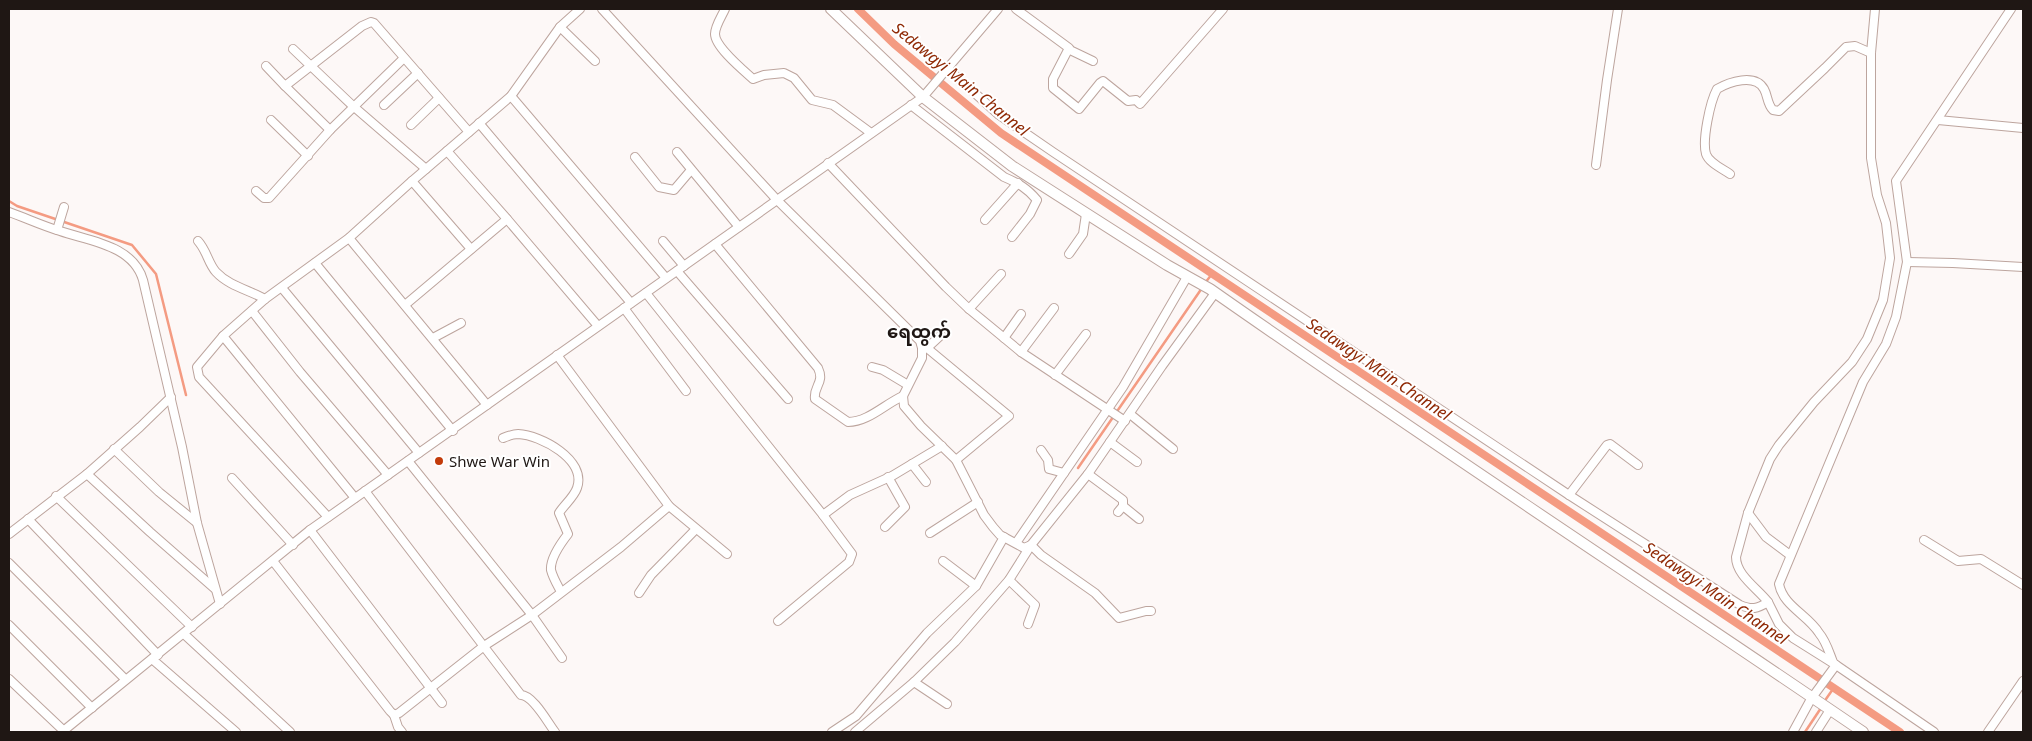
<svg xmlns="http://www.w3.org/2000/svg" width="2032" height="741" viewBox="0 0 2032 741" font-family="'Noto Sans','Noto Sans Myanmar',sans-serif">
<style>
.lines{fill:none;stroke-linecap:round;stroke-linejoin:round}
.stream{stroke:#f49b82;stroke-width:2.5}
.canal{stroke:#f49b82;stroke-width:8}
.minor-casing{stroke:#bda59e;stroke-width:10}
.tertiary-casing{stroke:#bda59e;stroke-width:12}
.minor{stroke:#fff;stroke-width:8}
.tertiary{stroke:#fff;stroke-width:10}
.poi-dot{fill:#c33b0a;stroke:#fff;stroke-width:2}
.labels{text-anchor:middle;dominant-baseline:central;stroke-width:4;stroke-linejoin:round;paint-order:stroke}
.poi-label{font-size:15px;fill:#1f1714;stroke:#fff;text-anchor:start}
.water-label{font-size:16px;font-style:italic;fill:#8f2905;stroke:#fff}
.quarter-label{font-size:18px;font-weight:bold;fill:#1f1714;stroke:#fff}
</style>
<rect width="100%" height="100%" fill="#fdf8f7"/>
<g class="lines">
<g class="stream">
<path d="M9,201L17,206L132,245L156,274L186,395"/>
<path d="M1205,283L1212,274"/>
<path d="M1078,468L1202,288"/>
<path d="M1826,699L1833,689"/>
<path d="M1805,732L1821,708"/>
</g>
<path class="canal" d="M858,9L894,44L1001,133L1900,732"/>
<defs>
<g id="minor">
<path d="M602,9L777,200L920,341L922,348V358L903,396L904,406L921,426L956,460L984,515L993,527L1000,535L1024,548L1031,545L1041,555L1095,593L1119,618L1146,611H1151"/>
<path d="M725,9C722,16 715,26 715,34C715,47 743,70 753,79L764,75L784,73L794,78L812,100L833,105L871,133"/>
<path d="M1016,9L1069,48L1053,79V88L1079,109L1100,83L1103,81L1128,101L1136,100L1140,104L1223,9"/>
<path d="M560,27L595,61"/>
<path d="M293,49L353,106L426,169"/>
<path d="M1070,50L1093,61"/>
<path d="M266,66L285,86L362,26L371,22L374,23L469,132"/>
<path d="M947,68L999,115L1053,152L1569,495L1740,605C1752,610 1757,609 1768,602L1779,624L1793,638L1836,665"/>
<path d="M285,86L330,130"/>
<path d="M511,96L666,278"/>
<path d="M384,105L418,73"/>
<path d="M911,105L1004,177C1018,183 1027,188 1037,200L1030,214L1012,237"/>
<path d="M271,120L308,156"/>
<path d="M1938,120L2023,128"/>
<path d="M479,123L631,303"/>
<path d="M411,125L439,98"/>
<path d="M447,151L507,219L598,326"/>
<path d="M677,152L739,227"/>
<path d="M635,157L659,187L674,190L691,170"/>
<path d="M828,163L946,287L969,309L1021,352L1125,421"/>
<path d="M1596,165L1607,80L1618,9"/>
<path d="M1730,174C1723,169 1709,163 1706,154C1702,140 1710,102 1717,89C1729,82 1755,73 1764,89C1768,96 1767,104 1773,110L1779,111L1825,68L1846,47L1855,46L1871,53"/>
<path d="M412,181L471,249"/>
<path d="M256,191L264,198H269L330,130L404,58"/>
<path d="M9,212C26,218 43,226 60,231C89,241 133,245 143,280L182,447L197,523L220,604"/>
<path d="M985,220L1018,183"/>
<path d="M57,230L64,207"/>
<path d="M349,238L487,405"/>
<path d="M198,241C207,251 208,263 216,272C229,286 249,290 265,299"/>
<path d="M663,241L684,266"/>
<path d="M715,244L818,368C825,383 813,386 815,399L848,422C868,422 885,404 903,396"/>
<path d="M1069,254L1083,234L1086,214"/>
<path d="M1907,262L1953,263L2023,267"/>
<path d="M315,263L453,431"/>
<path d="M677,271L788,399"/>
<path d="M282,288L419,453"/>
<path d="M646,293L823,515L852,554L849,562L778,621"/>
<path d="M405,305L507,219"/>
<path d="M624,308L686,391"/>
<path d="M969,309L1001,274"/>
<path d="M252,311L300,372L388,475"/>
<path d="M223,336L355,498"/>
<path d="M433,338L461,323"/>
<path d="M1004,338L1021,314"/>
<path d="M922,348H927L1009,416L956,460"/>
<path d="M927,348L941,335"/>
<path d="M1021,352L1054,308"/>
<path d="M872,367L883,370L908,385"/>
<path d="M1055,375L1086,334"/>
<path d="M1130,414L1173,449"/>
<path d="M503,438C508,436 513,434 518,434C541,435 587,460 577,488C574,497 564,505 559,513L568,534C561,543 550,559 551,570C553,578 558,586 561,592"/>
<path d="M1110,442L1137,462"/>
<path d="M114,449L159,492L197,523"/>
<path d="M1041,450L1048,460L1049,469L1064,473"/>
<path d="M408,461L532,615L562,658"/>
<path d="M912,464L926,482"/>
<path d="M87,474L150,532L214,588"/>
<path d="M1088,474L1123,500V506L1118,512"/>
<path d="M232,478L293,545"/>
<path d="M365,491L521,695C533,695 548,723 555,732"/>
<path d="M1569,495L1607,445L1610,444L1638,465"/>
<path d="M56,496L192,627"/>
<path d="M669,506L727,554"/>
<path d="M1123,506L1139,519"/>
<path d="M1748,513L1766,537L1790,555"/>
<path d="M823,515L850,495L892,476L942,446"/>
<path d="M328,517L199,377L197,367L223,336L265,299L349,238L412,181L511,96L560,27L580,9"/>
<path d="M28,519L158,655"/>
<path d="M885,527L905,507L888,477"/>
<path d="M310,530L442,703"/>
<path d="M930,533L978,502"/>
<path d="M9,534L87,474L140,427L171,397"/>
<path d="M1924,540L1958,561L1981,559L2023,585"/>
<path d="M1016,543L1123,387L1187,277"/>
<path d="M273,561L390,711L394,715L399,713L484,646L532,615L621,547L669,506L557,355"/>
<path d="M943,561L976,586"/>
<path d="M9,563L125,679"/>
<path d="M1009,580L1035,605L1028,624"/>
<path d="M639,593L651,575L696,529"/>
<path d="M1768,602C1757,588 1736,575 1736,557L1748,513L1770,459L1779,445L1814,402L1852,362L1867,339L1883,300L1890,258L1886,223L1877,195L1871,158V53L1875,9"/>
<path d="M9,625L92,708"/>
<path d="M184,634L290,732"/>
<path d="M152,659L236,732"/>
<path d="M1833,662C1829,652 1826,641 1819,633C1808,615 1783,606 1779,584L1863,382L1886,344L1896,317L1907,262L1896,181L2011,9"/>
<path d="M9,679L64,731"/>
<path d="M914,682L947,704"/>
<path d="M394,715L398,727L402,732"/>
<path d="M62,732L310,530L923,97L998,9"/>
<path d="M832,732L856,716L927,633L976,586L1004,537"/>
<path d="M855,732L914,682L955,642L1009,580L1031,545L1088,474L1162,366L1215,293"/>
<path d="M1793,732L1811,699L1836,665L1934,732"/>
<path d="M1816,732L1830,710"/>
<path d="M1988,732L2023,681"/>
</g>
<path id="tertiary" d="M831,9L923,97L1012,166L1167,265L1210,289C1425,440 1646,584 1863,732"/>
</defs>
<use href="#minor" class="minor-casing"/>
<use href="#tertiary" class="tertiary-casing"/>
<use href="#minor" class="minor"/>
<use href="#tertiary" class="tertiary"/>
</g>
<circle class="poi-dot" cx="439" cy="461" r="5"/>
<g class="labels">
<g class="poi-label">
<text x="449" y="461">Shwe War Win</text>
</g>
<g class="water-label">
<text transform="translate(961 79) rotate(39)">Sedawgyi Main Channel</text>
<text transform="translate(1379 369) rotate(34)">Sedawgyi Main Channel</text>
<text transform="translate(1716 593) rotate(34)">Sedawgyi Main Channel</text>
</g>
<g class="quarter-label">
<text x="919" y="331">ရေထွက်</text>
</g>
</g>
<rect width="2032" height="741" fill="none" stroke="#1f1714" stroke-width="20"/>
</svg>
